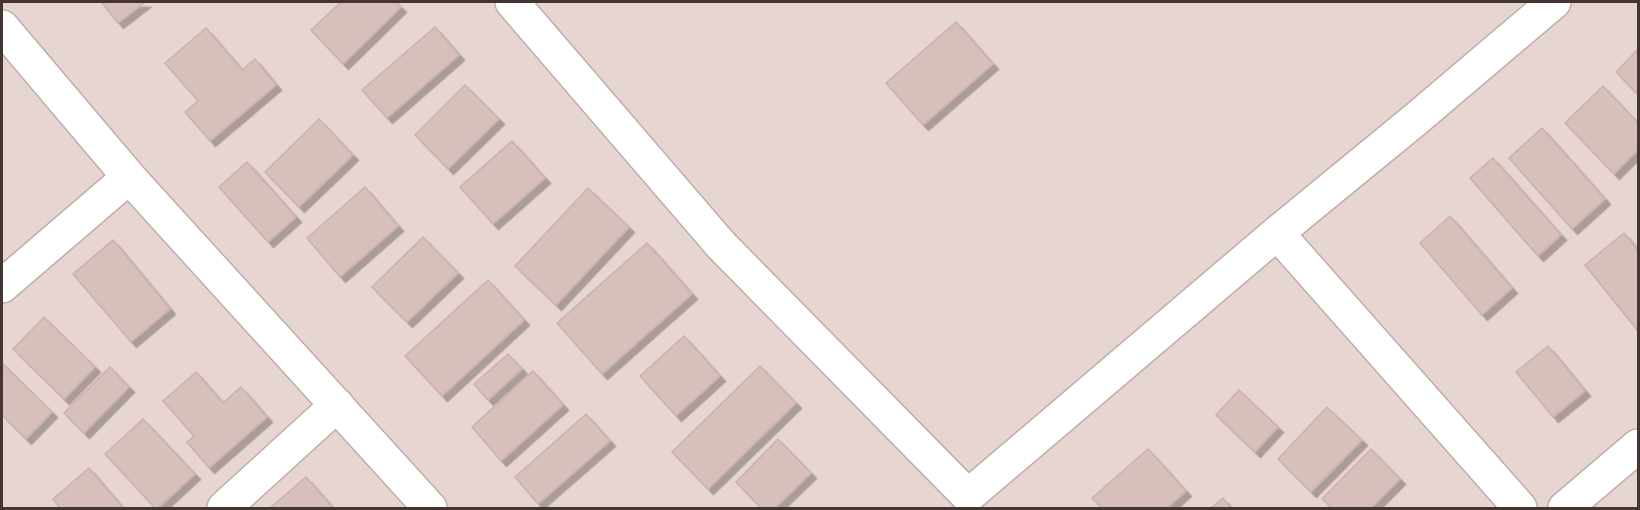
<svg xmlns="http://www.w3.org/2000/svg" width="1640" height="510" viewBox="0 0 1640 510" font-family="Arial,sans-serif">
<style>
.residential{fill:#e6d5d1}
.building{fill:#d7bfbb;stroke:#ceb0ac;stroke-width:1.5;filter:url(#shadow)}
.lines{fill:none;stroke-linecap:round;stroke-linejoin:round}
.minor-casing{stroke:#c0ada9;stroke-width:36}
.tertiary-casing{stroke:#c0ada9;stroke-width:36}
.minor{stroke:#fff;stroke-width:33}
.tertiary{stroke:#fff;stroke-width:33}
</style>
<defs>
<filter id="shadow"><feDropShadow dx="5.5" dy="5.5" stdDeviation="0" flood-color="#0004"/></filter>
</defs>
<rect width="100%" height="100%" fill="#f2e6e3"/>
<rect class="residential" x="2" y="2" width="1636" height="506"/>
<g class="building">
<path d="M101,2H145L118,23Z"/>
<path d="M341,2H396L401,7L343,64L311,30Z"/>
<path d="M956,22L993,64L923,125L886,83Z"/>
<path d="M435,27L459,55L387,118L362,90Z"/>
<path d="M206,28L242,70L255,59L276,85L210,141L185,112L198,101L165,63Z"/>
<path d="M1638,49V95L1616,72Z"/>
<path d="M465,85L499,119L448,169L415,135Z"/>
<path d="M1603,86L1638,123V150L1614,174L1565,123Z"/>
<path d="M319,119L353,155L299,207L265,172Z"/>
<path d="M1542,128L1605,199L1572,229L1509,158Z"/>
<path d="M512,141L545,178L493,224L460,187Z"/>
<path d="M1493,158L1561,235L1538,256L1470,178Z"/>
<path d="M247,162L296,217L268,242L219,187Z"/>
<path d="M365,187L398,226L340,277L307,238Z"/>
<path d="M588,188L629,227L556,305L515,266Z"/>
<path d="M1450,216L1512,288L1482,315L1420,243Z"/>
<path d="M1624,233L1638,251V331L1585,265Z"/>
<path d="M423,237L458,273L407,322L372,287Z"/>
<path d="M113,240L170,309L131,342L73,274Z"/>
<path d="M647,243L692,294L602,374L557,323Z"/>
<path d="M488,280L524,320L442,396L405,356Z"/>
<path d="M44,317L95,367L64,399L13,349Z"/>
<path d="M684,336L720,376L676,416L640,376Z"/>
<path d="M1548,346L1585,391L1553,417L1516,372Z"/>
<path d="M508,354L522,369L488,400L474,384Z"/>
<path d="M2,363L52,412L26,439L2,415Z"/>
<path d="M760,366L796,403L708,489L672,452Z"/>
<path d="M110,367L129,387L84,433L64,413Z"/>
<path d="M533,371L563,405L501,461L472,427Z"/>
<path d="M196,372L223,403L241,387L267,417L209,468L187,442L194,436L163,401Z"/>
<path d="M1239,390L1278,427L1255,452L1216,415Z"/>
<path d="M1327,407L1362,440L1311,492L1278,459Z"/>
<path d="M586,414L610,441L538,504L515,477Z"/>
<path d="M143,419L195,474L158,508H155L105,454Z"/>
<path d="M778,439L811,473L775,508H761L736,482Z"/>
<path d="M1148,449L1186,491L1167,508H1102L1092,498Z"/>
<path d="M1371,449L1400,479L1371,508H1332L1322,499Z"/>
<path d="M89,468L123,508H60L53,499Z"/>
<path d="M306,477L333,508H270Z"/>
<path d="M1223,498L1231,508H1211Z"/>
</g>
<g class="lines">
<defs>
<g id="minor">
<path d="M2,27L129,177L430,508"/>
<path d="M1277,233L1520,508"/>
<path d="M2,286L129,177"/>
<path d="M224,508L337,405"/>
<path d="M1565,508L1638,446"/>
</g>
<path id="tertiary" d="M512,2L721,245L968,496L1277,233L1416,119L1554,2"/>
</defs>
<use href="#minor" class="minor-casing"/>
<use href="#tertiary" class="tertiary-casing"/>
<use href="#minor" class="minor"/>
<use href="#tertiary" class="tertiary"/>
</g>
<rect width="1640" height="510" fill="none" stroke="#443533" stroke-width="6"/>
</svg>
